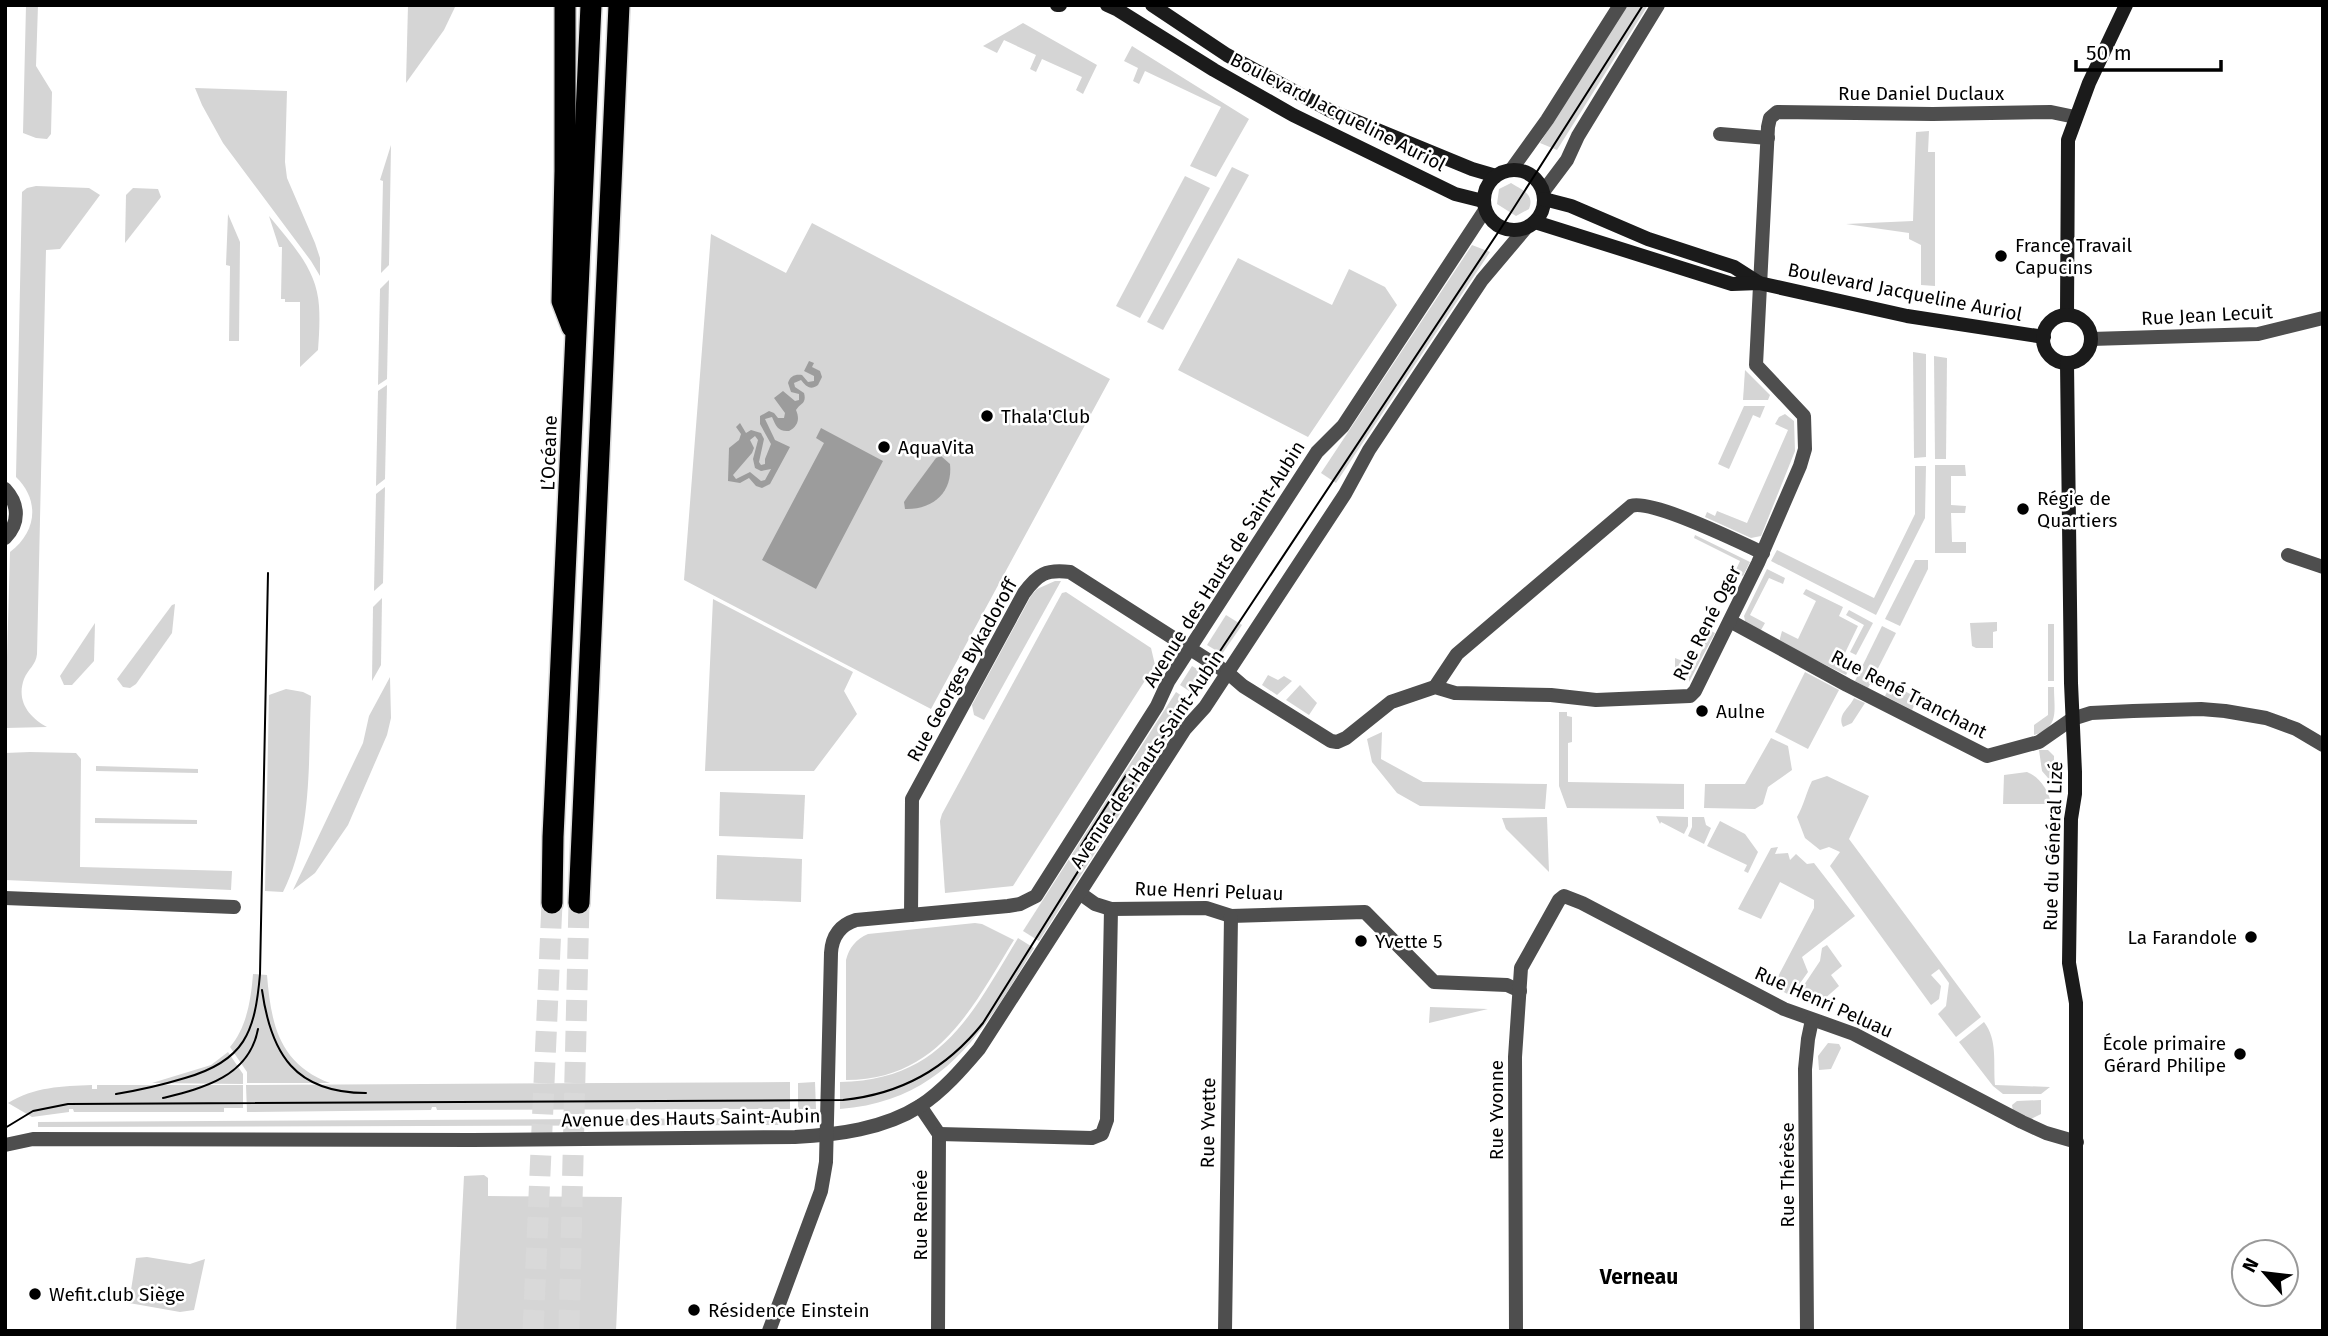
<svg xmlns="http://www.w3.org/2000/svg" width="2328" height="1336" viewBox="0 0 2328 1336" font-family="'Fira Sans',sans-serif">
<style>
.green{fill:#d5d5d5}
.water{fill:#9c9c9c;fill-rule:evenodd}
.lines{fill:none;stroke-linecap:round;stroke-linejoin:round}
.motorway-tunnel{stroke:#d9d9d9;stroke-width:21;stroke-dasharray:21 10;stroke-linecap:butt}
.motorway-casing{stroke:#dbdbdb;stroke-width:24}
.minor{stroke:#4e4e4e;stroke-width:14}
.tertiary{stroke:#4e4e4e;stroke-width:14}
.secondary{stroke:#1b1b1b;stroke-width:14}
.motorway{stroke:#000;stroke-width:21}
.tram{stroke:#000;stroke-width:2}
.poi-dot{fill:#000;stroke:#fff;stroke-width:2.5}
.labels{text-anchor:middle;dominant-baseline:central;stroke-width:5;stroke-linejoin:round;paint-order:stroke}
.street-label{font-size:19px;fill:#000;stroke:#fff}
.poi-label{font-size:19px;fill:#000;stroke:#fff;text-anchor:start}
.neighbourhood-label{font-size:21px;font-weight:bold;fill:#000;stroke:#fff}
</style>
<rect width="100%" height="100%" fill="#fff"/>
<g class="green">
<path d="M26,5H38L36,66L52,92L51,134L47,139L36,138L23,133Z"/>
<path d="M408,5H456L444,30L406,83Z"/>
<path d="M1626,5H1648L1557,150L1540,143Z"/>
<path d="M1023,23L1097,65L1083,94L1076,90L1082,77L1042,59L1036,72L1030,69L1036,55L1004,40L997,53L983,46Z"/>
<path d="M1132,46L1249,119L1216,177L1190,166L1221,107L1145,71L1139,84L1133,81L1138,68L1124,61Z"/>
<path d="M195,88L287,91L285,162L287,178L315,243L320,258V276L311,261L223,143L202,105Z"/>
<path d="M1929,131L1928,152H1935V286L1921,285V245L1909,239V233L1846,224L1913,221L1916,132Z"/>
<path d="M391,145L389,265L381,273L383,181L380,180Z"/>
<path d="M1232,167L1249,175L1163,330L1147,322Z"/>
<path d="M1185,176L1210,188L1140,318L1116,306Z"/>
<path d="M1511,183C1522,190 1535,194 1529,209L1516,216L1497,204L1499,189Z"/>
<path d="M36,186L89,188L100,195L60,249L46,250L37,654C36,665 28,669 24,679C16,701 29,717 47,727L5,728L10,552C37,532 40,500 16,477L22,192L27,188Z"/>
<path d="M133,188L158,189L161,197L125,243L126,195Z"/>
<path d="M228,214L240,242L239,341H229L230,266L226,265Z"/>
<path d="M269,216C291,243 317,269 319,306C320,321 319,336 318,350L300,367V302H285V299H281L282,247H279Z"/>
<path d="M812,223L1110,379L931,709L684,580L711,234L786,273Z"/>
<path d="M1472,245L1490,252L1336,483L1321,473Z"/>
<path d="M1238,258L1332,305L1349,269L1385,287L1397,305L1308,437L1178,370Z"/>
<path d="M389,280L387,379L378,385L380,289Z"/>
<path d="M1913,352L1926,354V457L1914,458Z"/>
<path d="M1934,356L1947,358L1946,459H1935Z"/>
<path d="M1745,370L1770,395L1768,400H1743Z"/>
<path d="M387,385L385,479L376,486L378,391Z"/>
<path d="M1744,406H1765L1760,418L1753,415L1729,469L1718,464Z"/>
<path d="M1785,414L1794,421L1795,451L1761,536L1751,538L1705,517L1707,512L1715,516L1717,511L1747,523L1788,430L1775,424L1779,417Z"/>
<path d="M1935,465H1965L1966,476H1951V505L1966,506L1965,513H1951L1952,542H1966V553H1935Z"/>
<path d="M1915,466H1926L1925,518L1876,615L1771,561L1777,550L1874,598L1915,514Z"/>
<path d="M385,487L383,583L374,591L376,494Z"/>
<path d="M1695,535L1750,562L1743,576L1735,572L1740,561L1694,538Z"/>
<path d="M1915,560H1928V569L1900,626L1885,619Z"/>
<path d="M1767,569L1785,578L1783,584L1769,578L1750,615L1765,623L1761,630L1746,625L1744,616Z"/>
<path d="M1055,581H1061L984,720L974,715L972,705L1031,596L1037,589Z"/>
<path d="M1806,589L1843,607L1839,616L1858,626L1844,655L1854,660L1846,675L1779,642L1782,631L1798,639L1816,601L1803,594Z"/>
<path d="M1066,592L1151,648L1155,665L1013,886L945,893L940,821L942,814L1062,593Z"/>
<path d="M382,598L381,665L372,681L373,607Z"/>
<path d="M713,599L853,672L844,691L857,714L814,771H705Z"/>
<path d="M175,604L172,633L136,684L130,688L123,687L117,679L172,605Z"/>
<path d="M1849,610L1873,623L1856,655L1850,652L1864,625L1846,615Z"/>
<path d="M1226,615L1242,625L1222,654L1207,645Z"/>
<path d="M1997,622V631L1993,632V648H1976L1972,646L1970,623Z"/>
<path d="M95,623L94,661L72,685H64L60,676Z"/>
<rect x="2048" y="624" width="6" height="57"/>
<path d="M1882,626L1896,633L1868,688L1855,681Z"/>
<path d="M1709,630L1715,633L1689,682V670L1675,669V658L1695,666L1709,634Z"/>
<path d="M1192,666L1208,676L1195,695L1180,685Z"/>
<path d="M1805,672L1839,690L1808,749L1775,732Z"/>
<path d="M1268,675L1278,680L1284,676L1292,681L1277,695L1262,685Z"/>
<path d="M390,677L391,718L387,735L348,825L315,873L293,890L363,743L369,716Z"/>
<path d="M1881,679L1918,698L1912,710L1885,696L1888,690L1878,685Z"/>
<path d="M1300,685L1317,703L1309,715L1286,700Z"/>
<path d="M2048,687H2054C2054,711 2060,727 2034,735V725L2048,715Z"/>
<path d="M286,689L303,692L311,696C308,761 313,832 283,892L265,891L269,695Z"/>
<path d="M1176,692L1191,702L1039,941L1023,931Z"/>
<path d="M1854,698L1865,703L1852,723L1843,727C1837,714 1849,709 1854,698Z"/>
<path d="M1559,712H1567V716L1572,717V742L1568,743V782L1684,784V809L1567,808L1559,786Z"/>
<path d="M1382,732L1381,759L1423,782L1547,784L1545,809L1420,806L1397,793L1372,762L1367,739Z"/>
<path d="M1771,738L1788,746L1792,770L1768,787L1763,804L1755,809L1704,808L1705,784H1745Z"/>
<path d="M2039,750H2048L2054,756V785L2042,771Z"/>
<path d="M30,752L76,753L81,759L80,867L232,871L231,890L5,880V753Z"/>
<path d="M96,766L198,769V773L96,771Z"/>
<path d="M2027,772C2040,777 2049,791 2051,804H2003L2004,775Z"/>
<path d="M1827,776L1869,796L1849,839L1981,1017L1956,1037L1938,1014L1946,1006L1949,983L1939,969L1931,975L1941,986L1939,999L1931,1005L1830,866L1840,852L1829,847L1820,850L1805,838L1797,817C1804,805 1806,793 1812,781Z"/>
<path d="M720,792L805,795L803,839L719,836Z"/>
<path d="M1656,816L1688,817V826L1684,834L1661,822L1660,824Z"/>
<path d="M1547,817L1549,872L1506,829L1502,818Z"/>
<path d="M1692,817H1704L1706,825L1711,828L1704,844L1688,836L1692,827Z"/>
<path d="M95,818L197,820V824L95,823Z"/>
<path d="M1720,821L1745,834L1758,852L1748,873L1744,871L1747,865L1707,846Z"/>
<path d="M1778,847L1775,854L1788,853L1790,860L1796,854L1807,864L1814,863L1855,916L1802,957L1808,972L1791,996L1773,986L1814,908V900L1780,882L1761,919L1738,909L1771,848Z"/>
<path d="M717,855L802,859L801,902L716,899Z"/>
<path d="M975,923L982,924L1014,940C972,1008 938,1080 846,1080V960C849,948 856,939 868,934Z"/>
<path d="M1018,938L1034,948C985,1029 945,1101 840,1109V1082C942,1080 971,1015 1018,938Z"/>
<path d="M1827,945L1842,966L1831,975L1839,986L1815,1007L1796,997L1820,961L1822,948Z"/>
<path d="M253,974L267,975C271,1024 279,1064 330,1083H247V1072L230,1047C247,1027 251,999 253,974Z"/>
<path d="M1430,1007L1488,1009L1429,1023Z"/>
<path d="M1984,1022C1998,1040 1993,1064 1995,1085L2050,1087L2041,1094H2003L1993,1086L1959,1042Z"/>
<path d="M1828,1043L1839,1044L1841,1048L1831,1069L1819,1070L1818,1056Z"/>
<path d="M228,1052L243,1074V1084L152,1083L211,1065Z"/>
<path d="M790,1082V1109L437,1110L436,1107H432L431,1110L247,1112L246,1085Z"/>
<path d="M815,1082L816,1109H798V1083Z"/>
<path d="M92,1085V1089H97V1085H243V1108H224V1112H74L73,1109H69V1112L32,1117L8,1103C34,1087 62,1086 92,1085Z"/>
<path d="M2041,1100V1114L2029,1120L2013,1111L2012,1105L2017,1101Z"/>
<path d="M784,1118L783,1125L49,1127H38V1122Z"/>
<path d="M484,1175L488,1178V1196L622,1197L616,1331H456L464,1176Z"/>
<path d="M147,1257L190,1264L205,1259L194,1310L180,1312L129,1303L136,1258Z"/>
</g>
<g class="water">
<path d="M809,361L814,363L812,367L820,371L822,377L818,385C810,391 806,386 801,380L794,383L795,387L804,393C807,404 800,403 796,410C800,419 798,426 789,431C778,432 776,426 772,417L765,419L775,440L790,447L770,484L762,488L756,486L749,478L740,483L728,481L729,448L739,440L741,434L736,427L740,423L746,433L751,430L761,433L764,439L759,462L761,465L765,464V459L771,444L760,424V416L769,411L774,413L778,418H784L785,413L774,398L783,391L795,401L799,400V394L791,392L788,383C790,376 795,374 802,375L808,382L814,381V376L804,371ZM755,436L758,440L753,459L755,468L761,471L771,469L765,480L761,481L750,472L736,479L733,475L752,453L754,448L750,440Z"/>
<path d="M821,428L883,461L816,589L762,560L824,443L816,438Z"/>
<path d="M941,456L950,464C953,492 933,510 905,509L904,502L908,496L936,458Z"/>
</g>
<g class="lines">
<g class="motorway-tunnel">
<path d="M533,1331L552,903"/>
<path d="M569,1331L579,903"/>
</g>
<defs>
<g id="motorway">
<path d="M565,5V171L562,301L572,327"/>
<path d="M552,903L553,837L591,5"/>
<path d="M579,903L619,5"/>
</g>
</defs>
<use href="#motorway" class="motorway-casing"/>
<g class="minor">
<path d="M1720,134L1768,138"/>
<path d="M1511,170L1547,120L1620,5"/>
<path d="M1543,192L1567,160L1578,136L1658,5"/>
<path d="M2091,339L2258,334L2323,318"/>
<path d="M2288,555L2323,567"/>
<path d="M1730,621L1847,685L1987,756L2039,742L2072,719L2091,713L2133,711L2201,709L2225,711L2266,718L2296,729L2323,745"/>
<path d="M1435,687L1457,654L1631,506C1652,499 1739,542 1763,553"/>
<path d="M1081,894L1095,904L1111,909L1206,908L1231,916L1365,912L1434,982L1507,985L1520,991"/>
<path d="M5,898L234,907"/>
<path d="M911,915L912,799L1024,593C1038,574 1046,569 1070,572L1228,673L1243,686L1331,741L1337,742L1346,738L1391,702L1435,687L1455,693L1551,695L1596,700L1690,696L1695,691L1758,563L1800,466L1805,449L1804,416L1756,365L1768,127L1770,118L1777,112L1933,114L2051,112L2075,117"/>
<path d="M920,1106L939,1134L938,1331"/>
<path d="M939,1134L1092,1138L1102,1134L1107,1120L1111,909"/>
<path d="M5,1145L33,1139L472,1140L795,1137C837,1135 884,1129 920,1106C943,1091 962,1069 979,1049L1185,729L1205,707L1345,494L1369,450L1482,280L1525,229"/>
<path d="M769,1331L821,1191L826,1162L831,953C832,936 840,925 856,920L1008,906L1020,904L1036,896L1157,706L1168,682L1317,452L1343,426L1485,210"/>
<path d="M1225,1331L1231,916"/>
<path d="M1516,1331L1515,1057L1521,968L1559,900L1564,896L1582,903L1784,1009L1854,1034L2022,1122L2046,1133L2077,1142"/>
<path d="M1807,1331L1805,1069L1808,1039L1812,1020"/>
</g>
<path class="tertiary" d="M5,489C19,504 20,523 5,538"/>
<g class="secondary">
<path d="M1057,5H1060"/>
<path d="M1107,5L1118,10L1214,70L1293,115L1455,194L1483,201"/>
<path d="M1152,5L1227,55L1331,111L1472,169L1496,176"/>
<circle cx="1514" cy="200" r="30"/>
<path d="M1544,199L1571,206L1648,239L1734,267L1759,283"/>
<path d="M1535,222L1732,284L1759,283L1907,316L2044,337"/>
<path d="M2067,315L2068,140L2089,83L2126,5"/>
<circle cx="2067" cy="339" r="24"/>
<path d="M2067,363L2071,683L2075,772V794L2071,819L2069,963L2076,1003V1331"/>
</g>
<use href="#motorway" class="motorway"/>
<g class="tram">
<path d="M1081,846L1126,775"/>
<path d="M262,990C271,1054 295,1093 366,1093"/>
<path d="M116,1094C140,1090 162,1085 185,1078C245,1061 255,1032 260,974L268,573"/>
<path d="M163,1098C203,1088 249,1077 258,1029"/>
<path d="M5,1128L33,1111L68,1104L843,1100C901,1094 946,1069 983,1023L1151,755L1501,228L1643,5"/>
</g>
</g>
<g class="poi-dot">
<circle cx="2001" cy="256" r="7"/>
<circle cx="987" cy="416" r="7"/>
<circle cx="884" cy="447" r="7"/>
<circle cx="2023" cy="509" r="7"/>
<circle cx="1702" cy="711" r="7"/>
<circle cx="2251" cy="937" r="7"/>
<circle cx="1361" cy="941" r="7"/>
<circle cx="2240" cy="1054" r="7"/>
<circle cx="35" cy="1294" r="7"/>
<circle cx="694" cy="1310" r="7"/>
</g>
<g class="labels">
<g class="street-label">
<text x="1921" y="93">Rue Daniel Duclaux</text>
<text transform="translate(1338 112) rotate(27)">Boulevard Jacqueline Auriol</text>
<text transform="translate(1905 292) rotate(11)">Boulevard Jacqueline Auriol</text>
<text transform="translate(2207 315) rotate(-3)">Rue Jean Lecuit</text>
<text transform="translate(549 453) rotate(-88)">L’Océane</text>
<text transform="translate(1224 564) rotate(-58)">Avenue des Hauts de Saint-Aubin</text>
<text transform="translate(1707 623) rotate(-63)">Rue René Oger</text>
<text transform="translate(962 670) rotate(-61)">Rue Georges Bykadoroff</text>
<text transform="translate(1909 694) rotate(27)">Rue René Tranchant</text>
<text transform="translate(1147 759) rotate(-56)">Avenue des Hauts Saint-Aubin</text>
<text transform="translate(2053 846) rotate(-88)">Rue du Général Lizé</text>
<text transform="translate(1209 891) rotate(2)">Rue Henri Peluau</text>
<text transform="translate(1824 1002) rotate(24)">Rue Henri Peluau</text>
<text transform="translate(1496 1110) rotate(-90)">Rue Yvonne</text>
<text transform="translate(691 1118) rotate(-1)">Avenue des Hauts Saint-Aubin</text>
<text transform="translate(1208 1123) rotate(-89)">Rue Yvette</text>
<text transform="translate(1787 1175) rotate(-90)">Rue Thérèse</text>
<text transform="translate(920 1215) rotate(-90)">Rue Renée</text>
</g>
<g class="poi-label">
<text x="2015" y="245">France Travail<tspan x="2015" dy="22">Capucins</tspan></text>
<text x="1001" y="416">Thala'Club</text>
<text x="898" y="447">AquaVita</text>
<text x="2037" y="498">Régie de<tspan x="2037" dy="22">Quartiers</tspan></text>
<text x="1716" y="711">Aulne</text>
<text x="2237" y="937" text-anchor="end">La Farandole</text>
<text x="1375" y="941">Yvette 5</text>
<text x="2226" y="1043" text-anchor="end">École primaire<tspan x="2226" dy="22">Gérard Philipe</tspan></text>
<text x="49" y="1294">Wefit.club Siège</text>
<text x="708" y="1310">Résidence Einstein</text>
</g>
<g class="neighbourhood-label">
<text x="1639" y="1277">Verneau</text>
</g>
</g>
<rect width="2328" height="1336" fill="none" stroke="#000000" stroke-width="14"/>
<g transform="translate(2265 1273) rotate(298)"><circle r="33" fill="#ffffff" stroke="#999999" stroke-width="2"/>
<path d="M0-5L12 26L0 18L-12 26Z" fill="#000000"/>
<text y="-10" font-size="19" font-weight="bold" text-anchor="middle" fill="#000000">N</text>
</g>
<path d="M2076 60v10h145v-10" fill="none" stroke="#000000" stroke-width="3.5"/>
<text x="2086" y="60" font-size="21" fill="#000000" stroke="#ffffff" stroke-width="5" paint-order="stroke">50 m</text>
</svg>
